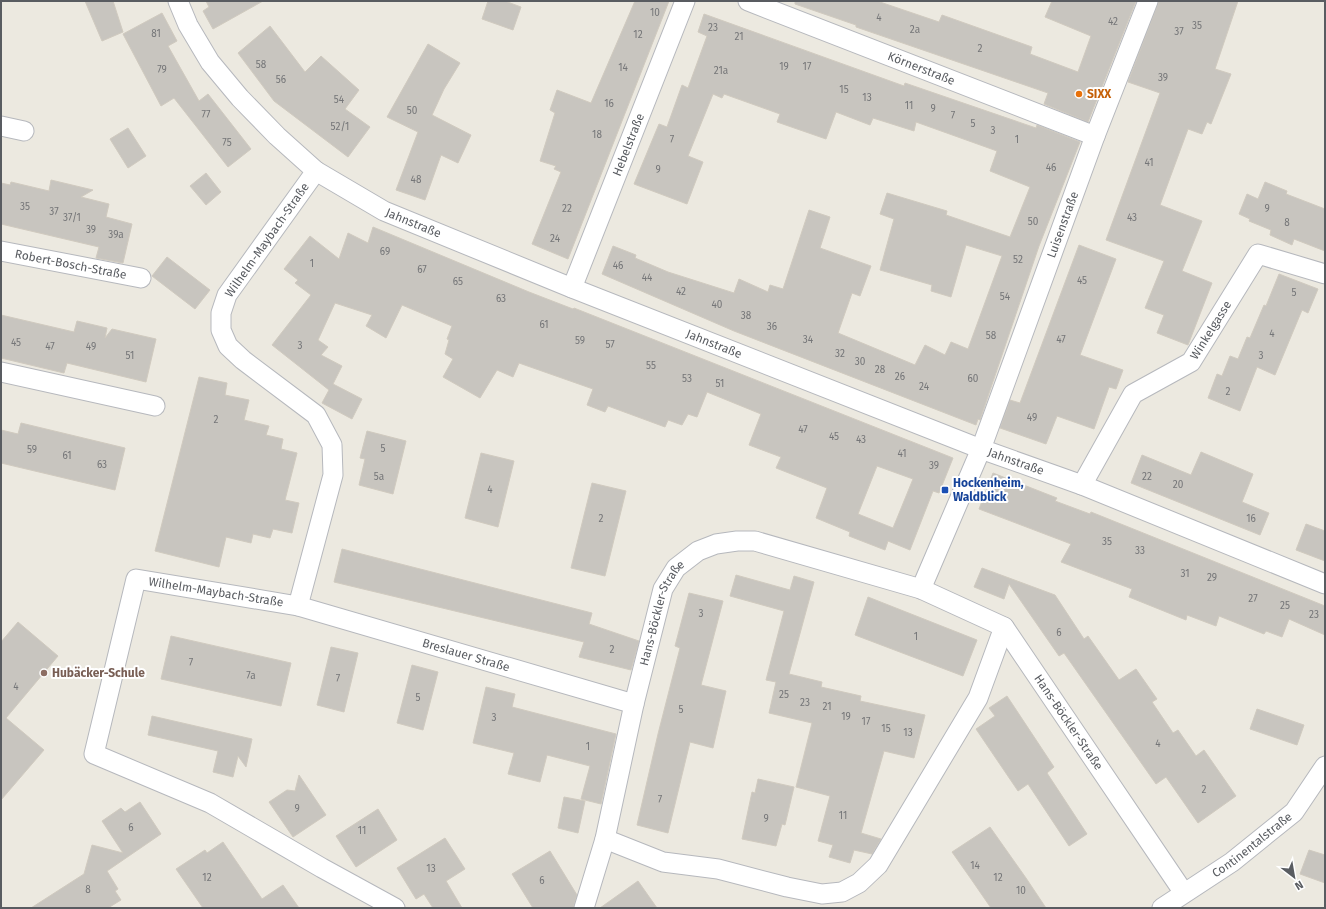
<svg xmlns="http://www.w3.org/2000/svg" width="1326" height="909" viewBox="0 0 1326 909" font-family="'Fira Sans',sans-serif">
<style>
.building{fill:#c8c5bf;stroke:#d0cabf;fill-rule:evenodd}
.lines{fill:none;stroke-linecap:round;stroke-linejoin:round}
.minor-casing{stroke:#b6b8bd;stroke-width:21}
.minor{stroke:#fff;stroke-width:19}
.food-dot{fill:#e8710a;stroke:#fff;stroke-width:1.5}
.transit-dot{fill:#1a4fb4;stroke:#fff;stroke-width:1.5}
.education-dot{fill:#8d6e63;stroke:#fff;stroke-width:1.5}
.labels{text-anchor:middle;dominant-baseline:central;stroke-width:4;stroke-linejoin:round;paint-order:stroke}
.number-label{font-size:10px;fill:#757678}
.street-label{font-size:12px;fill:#595c61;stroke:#fff}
.food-label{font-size:12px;font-weight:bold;fill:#c56008;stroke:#fff;text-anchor:start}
.transit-label{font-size:12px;font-weight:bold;fill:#164399;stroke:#fff;text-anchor:start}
.education-label{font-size:12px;font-weight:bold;fill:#785e54;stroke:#fff;text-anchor:start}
</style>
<rect width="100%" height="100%" fill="#ece9e0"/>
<g class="building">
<path d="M85,1H113L123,32L102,41Z"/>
<path d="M206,1H263L213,29L203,11L209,7Z"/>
<path d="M488,1H505L521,7L513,30L482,19Z"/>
<path d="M635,1H669L568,259L532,244L561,172L554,169L556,166L540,161L555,113L550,110L557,90L591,103Z"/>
<path d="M795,1H877L939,22L942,15L1032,47L1030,54L1078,72L1091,36L1045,17L1052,1H1136L1088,122L1044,104L1048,93L856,27V25L795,4Z"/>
<path d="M1159,1H1238L1215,69L1231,74L1211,124L1207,122L1202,134L1188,129L1160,205L1202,221L1182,271L1212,283L1188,345L1157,333L1164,315L1145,308L1164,261L1106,240L1160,93L1128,82Z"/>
<path d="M162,13L177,41L168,46L199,101L208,94L251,149L228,167L174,98L161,106L123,34Z"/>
<path d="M704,14L904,86L905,83L1036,128L1037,125L1080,142L1039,246L980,420L978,419L976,425L734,331L602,274L613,246L636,255L635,258L668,272L734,293L739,279L768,292L770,285L783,289L809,210L830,217L820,248L871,266L860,296L852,293L838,333L915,365L925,345L945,355L951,342L968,349L1002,256L966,245L951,297L931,291L932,285L880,270L894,219L880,214L887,193L947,211L946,215L1010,237L1030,187L990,171L997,151L916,122L914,131L873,118L870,125L836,112L826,139L777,122L780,114L724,94L722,98L713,94L688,156L703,162L687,204L634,184L659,124L667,127L682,85L688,88L707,36L698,32Z"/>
<path d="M270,26L305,72L321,56L359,90L345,109L370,127L348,157L274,101L238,53Z"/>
<path d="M428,44L460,63L444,89L432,115L471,135L458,163L441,155L425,200L396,190L418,132L387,117Z"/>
<path d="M128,128L146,156L128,168L110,139Z"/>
<path d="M206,173L221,192L206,205L190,186Z"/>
<path d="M51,180L93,190L81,197L109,204L106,217L132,224L123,263L96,258L99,247L1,224V183L10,185L11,182L49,191Z"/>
<path d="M1265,182L1287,191L1286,194L1325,209V251L1294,239L1292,245L1270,235L1271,230L1249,221L1250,219L1239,214L1247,194L1258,199Z"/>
<path d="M373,227L529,292L573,309L574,308L953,458L939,493L933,491L910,550L888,541L885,550L849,536L850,532L816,518L827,488L776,468L781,457L749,445L761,414L707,392L697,417L688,414L682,425L668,420L665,427L608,406L605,412L587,405L593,389L519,363L513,377L497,370L480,398L443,377L453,359L445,354L449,340L447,339L452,326L402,305L386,338L366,326L372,315L335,303L318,340L328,347L321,355L342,366L333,384L362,399L352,419L322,403L329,390L272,345L311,295L295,283L298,280L284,269L310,236L339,259L348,233L368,243ZM877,466L913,479L893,528L858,514Z"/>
<path d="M1079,245L1116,259L1080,355L1123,370L1116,389L1109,387L1094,429L1057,416L1046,444L1000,428L1010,400L1020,403Z"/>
<path d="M167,257L210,290L195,309L152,276Z"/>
<path d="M1279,274L1318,289L1308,313L1302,310L1275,375L1257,367L1240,411L1208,398L1217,374L1222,376L1230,356L1238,359L1247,337L1250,338L1264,305L1266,306Z"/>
<path d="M1,315L74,332L77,321L107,328L105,338L112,329L156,339L146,382L67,363L64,373L1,358Z"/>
<path d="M199,377L227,383L225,395L249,400L244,420L269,426L266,435L283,439L281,449L297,453L285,500L299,503L292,533L273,529L270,538L253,534L251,543L226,537L219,567L155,551Z"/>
<path d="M21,423L125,448L115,490L1,463V430L18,434Z"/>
<path d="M367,431L406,441L393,494L359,485L365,459L360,458Z"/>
<path d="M1201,452L1253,474L1242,502L1269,513L1260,535L1131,483L1142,455L1191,475Z"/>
<path d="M481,453L514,461L498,527L465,518Z"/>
<path d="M993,473L1057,498L1055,501L1090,514L1091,512L1325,606V635L1289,619L1282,637L1266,631L1264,634L1219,616L1216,626L1187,615L1186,620L1129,597L1132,589L1061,562L1071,544L979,509Z"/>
<path d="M592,483L626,491L605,576L571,568Z"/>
<path d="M1306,524L1325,531V561L1296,550Z"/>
<path d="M342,549L592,613L589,624L639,641L631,670L579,657L584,642L334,582Z"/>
<path d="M982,568L1055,595L1084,639L1088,636L1119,680L1136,669L1157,699L1152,702L1173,733L1178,730L1196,756L1204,750L1236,796L1198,823L1166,777L1156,784L1064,653L1059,656L1009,584L1004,599L974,587Z"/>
<path d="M736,575L790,590L794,576L814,582L789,674L822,682L821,687L861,696L860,701L925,715L914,758L884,751L861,833L881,839L872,854L854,850L850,863L829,857L833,845L818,841L830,796L796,787L812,723L769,713L776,682L766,680L784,611L730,596Z"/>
<path d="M689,593L723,601L701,685L726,691L713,748L690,742L668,833L637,825L658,734L680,648L675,646Z"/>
<path d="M868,597L977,640L963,676L855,635Z"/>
<path d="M18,622L58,656L6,718L44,750L1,800V642Z"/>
<path d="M171,636L291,663L281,706L161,679Z"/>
<path d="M331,647L358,653L344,712L317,705Z"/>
<path d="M412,665L438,672L423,730L397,723Z"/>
<path d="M486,687L515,694L512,707L616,734L601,804L581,799L590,766L547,755L540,782L508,774L514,753L473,743Z"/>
<path d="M1007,696L1054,767L1047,773L1087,834L1069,846L1028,784L1018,791L976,729L995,716L989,708Z"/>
<path d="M1257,709L1304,725L1297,745L1250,729Z"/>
<path d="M152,716L252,739L246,767L238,756L233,777L213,772L218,751L148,735Z"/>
<path d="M299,775L326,815L293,837L269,802L287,790L295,791Z"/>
<path d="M758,779L794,787L785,825L782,824L776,846L742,839L752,792L755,793Z"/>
<path d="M564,797L585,801L578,833L558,828Z"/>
<path d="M140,802L161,834L107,871L118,889L115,891L121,900L108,908H31L84,874L92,845L123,853L102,821L121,808L125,812Z"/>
<path d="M378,809L397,840L356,867L336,836Z"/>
<path d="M990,827L1026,878L1046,908H991L971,879L952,852Z"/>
<path d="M445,838L465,869L446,881L462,908H433L424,894L416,899L397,868Z"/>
<path d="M223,842L262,899L283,885L299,908H203L176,869L205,850L207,853Z"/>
<path d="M1309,850L1325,855V883L1300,874Z"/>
<path d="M550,851L577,895L573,908H533L512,874Z"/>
<path d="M638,881L657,908H600Z"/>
</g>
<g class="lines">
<defs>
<g id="minor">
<path id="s1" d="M178,1L188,25L210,62L240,98L277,136L316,171L384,211L572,288L981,449L1082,485L1325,584"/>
<path id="s2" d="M748,1L1095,136"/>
<path d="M1,126L24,131"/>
<path d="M316,171L227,295L221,313V330L228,346L243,360L316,415L332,445L333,475L298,606L136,579L94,754L210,803L322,868L395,908"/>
<path id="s3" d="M1,251L141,278"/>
<path id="s4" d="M572,288L685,1"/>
<path d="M1,372L155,406"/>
<path id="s5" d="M1082,485L1133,394L1191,362L1258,254L1325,274"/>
<path id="s6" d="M921,589L981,449L1095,136L1148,1"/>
<path id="s7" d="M298,606L634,704"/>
<path d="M605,839L663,862L718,869L787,887L822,894L842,892L859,883L878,865L978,698L1004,627"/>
<path id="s8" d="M584,908L605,839L634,704L663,589L676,568L698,551L716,544L737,541H755L921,589L1004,627L1184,893"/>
<path id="s9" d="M1162,908L1232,862L1294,812L1325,766"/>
</g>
</defs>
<use href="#minor" class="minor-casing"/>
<use href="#minor" class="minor"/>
</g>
<circle class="food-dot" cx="1079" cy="94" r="4"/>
<rect class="transit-dot" x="941" y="486" width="8" height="8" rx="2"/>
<circle class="education-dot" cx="44" cy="673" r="4"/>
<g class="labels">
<g class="number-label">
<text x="655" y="13">10</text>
<text x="879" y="18">4</text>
<text x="1113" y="22">42</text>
<text x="1197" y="26">35</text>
<text x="713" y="28">23</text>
<text x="915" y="30">2a</text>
<text x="1179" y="32">37</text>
<text x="156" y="34">81</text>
<text x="638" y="35">12</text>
<text x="739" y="37">21</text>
<text x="980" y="49">2</text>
<text x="261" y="65">58</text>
<text x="784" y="67">19</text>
<text x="807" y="67">17</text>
<text x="623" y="68">14</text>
<text x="162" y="70">79</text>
<text x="721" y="71">21a</text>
<text x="1163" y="78">39</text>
<text x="281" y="80">56</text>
<text x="844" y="90">15</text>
<text x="867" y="98">13</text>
<text x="339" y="100">54</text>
<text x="609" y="104">16</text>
<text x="909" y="106">11</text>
<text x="933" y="109">9</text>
<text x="412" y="111">50</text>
<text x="206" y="115">77</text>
<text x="953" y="116">7</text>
<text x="973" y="124">5</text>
<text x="340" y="127">52/1</text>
<text x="993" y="131">3</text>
<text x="597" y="135">18</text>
<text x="672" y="140">7</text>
<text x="1017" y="140">1</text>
<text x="227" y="143">75</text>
<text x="1149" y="163">41</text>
<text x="1051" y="168">46</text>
<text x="658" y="170">9</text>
<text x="416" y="180">48</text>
<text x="25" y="207">35</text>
<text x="567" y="209">22</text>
<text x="1267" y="209">9</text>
<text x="54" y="212">37</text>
<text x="72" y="218">37/1</text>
<text x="1132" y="218">43</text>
<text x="1033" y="222">50</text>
<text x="1287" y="223">8</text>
<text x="91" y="230">39</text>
<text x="116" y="235">39a</text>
<text x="555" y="239">24</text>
<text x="385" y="252">69</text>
<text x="1018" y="260">52</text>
<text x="312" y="264">1</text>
<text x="618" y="266">46</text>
<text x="422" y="270">67</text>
<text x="647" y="278">44</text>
<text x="1082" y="281">45</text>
<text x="458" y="282">65</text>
<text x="681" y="292">42</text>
<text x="1294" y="293">5</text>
<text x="1005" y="297">54</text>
<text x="501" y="299">63</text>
<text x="717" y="305">40</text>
<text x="746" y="316">38</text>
<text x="544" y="325">61</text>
<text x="772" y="327">36</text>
<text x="1272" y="334">4</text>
<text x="991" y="336">58</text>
<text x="808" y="340">34</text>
<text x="1061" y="340">47</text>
<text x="580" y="341">59</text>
<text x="16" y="343">45</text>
<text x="610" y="345">57</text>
<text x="300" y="346">3</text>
<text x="50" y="347">47</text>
<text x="91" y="347">49</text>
<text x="840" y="354">32</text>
<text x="130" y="356">51</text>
<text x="1261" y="356">3</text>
<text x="860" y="362">30</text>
<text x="651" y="366">55</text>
<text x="880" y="370">28</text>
<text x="900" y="377">26</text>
<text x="687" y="379">53</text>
<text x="973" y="379">60</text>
<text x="720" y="384">51</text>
<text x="924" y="387">24</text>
<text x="1228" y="392">2</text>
<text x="1032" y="418">49</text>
<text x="216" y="420">2</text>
<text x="803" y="430">47</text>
<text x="834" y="437">45</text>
<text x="861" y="440">43</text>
<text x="383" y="449">5</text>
<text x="32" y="450">59</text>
<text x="902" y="454">41</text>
<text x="67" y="456">61</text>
<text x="102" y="465">63</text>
<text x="934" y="466">39</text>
<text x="379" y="477">5a</text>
<text x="1147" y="477">22</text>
<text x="1178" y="485">20</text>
<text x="490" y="490">4</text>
<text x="601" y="519">2</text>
<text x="1251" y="519">16</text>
<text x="1107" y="542">35</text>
<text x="1140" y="551">33</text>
<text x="1185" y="574">31</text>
<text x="1212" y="578">29</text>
<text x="1253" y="599">27</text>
<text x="1285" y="606">25</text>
<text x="701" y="614">3</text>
<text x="1314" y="615">23</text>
<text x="1059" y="633">6</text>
<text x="916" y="637">1</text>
<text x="612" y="650">2</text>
<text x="191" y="663">7</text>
<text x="251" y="676">7a</text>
<text x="338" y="679">7</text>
<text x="16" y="687">4</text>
<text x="784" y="695">25</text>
<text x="418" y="698">5</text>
<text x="805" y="703">23</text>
<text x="827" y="707">21</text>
<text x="681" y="710">5</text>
<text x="846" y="717">19</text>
<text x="494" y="718">3</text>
<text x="866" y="722">17</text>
<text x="886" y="729">15</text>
<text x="908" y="733">13</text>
<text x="1158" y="744">4</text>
<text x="588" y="747">1</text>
<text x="1204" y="790">2</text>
<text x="660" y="800">7</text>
<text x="297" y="809">9</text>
<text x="843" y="816">11</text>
<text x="766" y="819">9</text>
<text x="131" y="828">6</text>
<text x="362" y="831">11</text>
<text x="975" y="866">14</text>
<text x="431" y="869">13</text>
<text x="207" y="878">12</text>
<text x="998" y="878">12</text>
<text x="542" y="881">6</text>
<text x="88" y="890">8</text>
<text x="1021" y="891">10</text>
</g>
<g class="street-label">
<text stroke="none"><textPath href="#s2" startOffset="186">Körnerstraße</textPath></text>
<text stroke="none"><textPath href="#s4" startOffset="154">Hebelstraße</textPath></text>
<text stroke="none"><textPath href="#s1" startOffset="332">Jahnstraße</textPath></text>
<text stroke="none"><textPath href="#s6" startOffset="391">Luisenstraße</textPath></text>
<text transform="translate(267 240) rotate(-55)">Wilhelm-Maybach-Straße</text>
<text stroke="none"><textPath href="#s3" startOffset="71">Robert-Bosch-Straße</textPath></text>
<text stroke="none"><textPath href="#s5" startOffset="208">Winkelgasse</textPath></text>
<text stroke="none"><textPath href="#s1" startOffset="656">Jahnstraße</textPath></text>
<text stroke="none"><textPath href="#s1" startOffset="980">Jahnstraße</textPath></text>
<text transform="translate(216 592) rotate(9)">Wilhelm-Maybach-Straße</text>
<text stroke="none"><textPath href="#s8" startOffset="306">Hans-Böckler-Straße</textPath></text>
<text stroke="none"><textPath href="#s7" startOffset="175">Breslauer Straße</textPath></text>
<text stroke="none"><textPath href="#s8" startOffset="819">Hans-Böckler-Straße</textPath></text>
<text stroke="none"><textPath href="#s9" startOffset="110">Continentalstraße</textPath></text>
</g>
<g class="food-label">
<text x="1087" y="94">SIXX</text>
</g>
<g class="transit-label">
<text x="953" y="483">Hockenheim,<tspan x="953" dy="14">Waldblick</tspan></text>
</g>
<g class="education-label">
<text x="52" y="673">Hubäcker-Schule</text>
</g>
</g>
<rect width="1326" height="909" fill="none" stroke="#595c61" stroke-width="4"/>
<g transform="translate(1294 877) rotate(149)" stroke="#ffffff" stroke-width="3" paint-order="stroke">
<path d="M0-3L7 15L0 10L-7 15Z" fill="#595c61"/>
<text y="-6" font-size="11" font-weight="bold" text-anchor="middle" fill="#595c61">N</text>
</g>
</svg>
